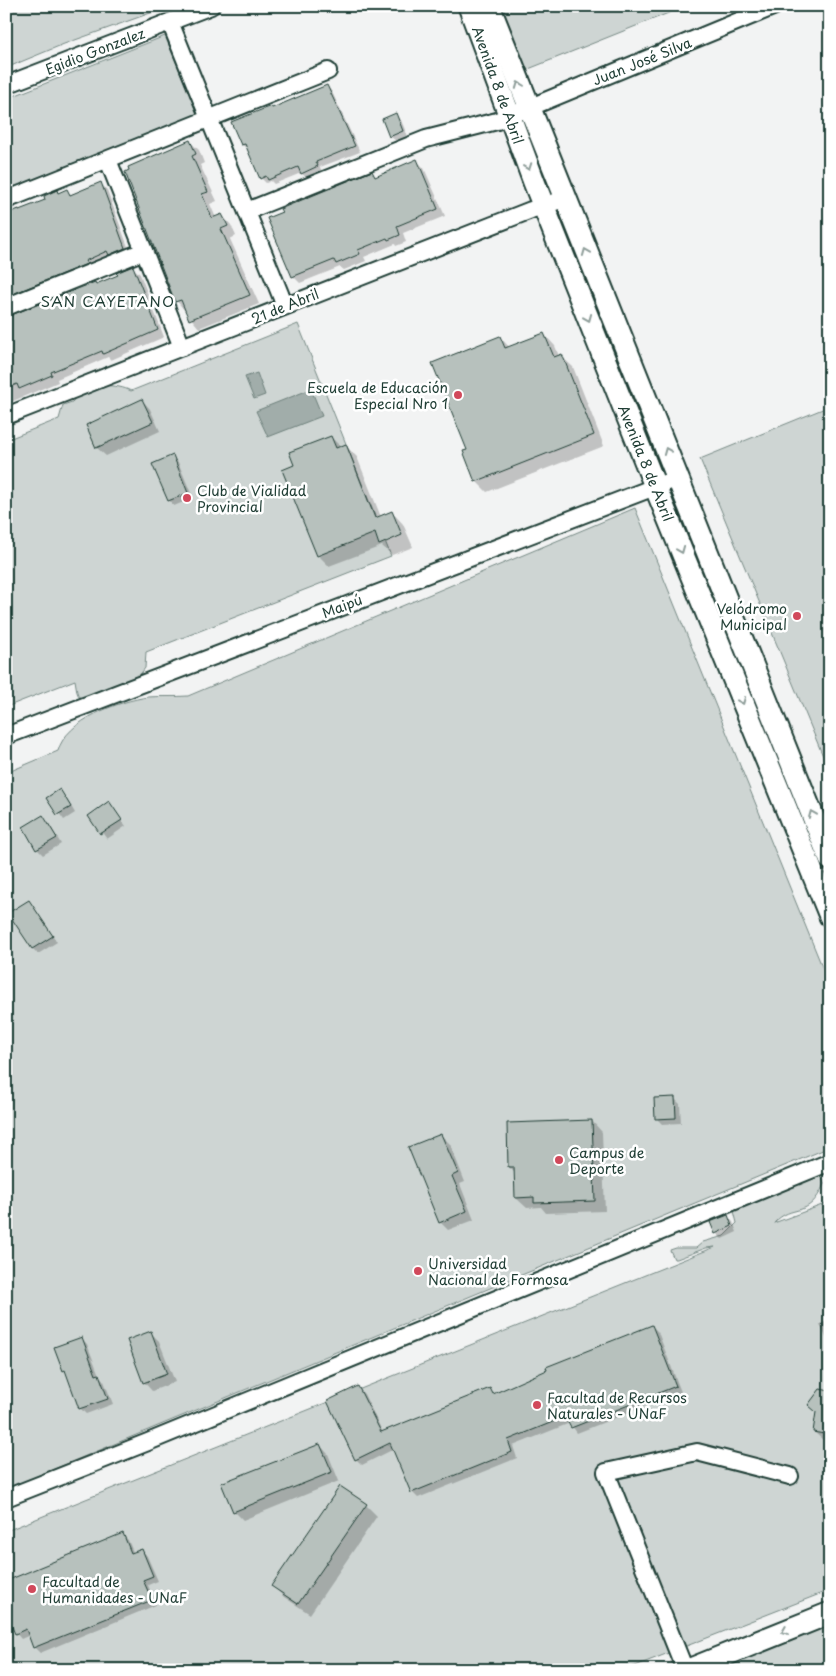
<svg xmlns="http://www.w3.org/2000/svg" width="836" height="1676" viewBox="0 0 836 1676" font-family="'Playpen Sans',sans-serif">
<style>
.green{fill:#ced5d3;stroke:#768984}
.water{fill:#a1adaa;stroke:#6d807b}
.shadow{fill:#0003}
.building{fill:#b7c1bd;stroke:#1f3d34}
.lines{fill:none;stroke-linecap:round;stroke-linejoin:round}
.minor-casing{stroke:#1f3d34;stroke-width:20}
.major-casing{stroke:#1f3d34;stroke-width:25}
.minor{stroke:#fff;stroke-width:16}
.major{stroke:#fff;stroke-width:21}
.oneway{stroke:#8f9e9a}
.poi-dot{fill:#d1495b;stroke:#fff;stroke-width:2}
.labels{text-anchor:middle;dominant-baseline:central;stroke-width:5;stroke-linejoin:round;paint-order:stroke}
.street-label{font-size:14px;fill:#1f3d34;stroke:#fff}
.poi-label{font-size:14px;fill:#1f3d34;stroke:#fff;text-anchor:start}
.neighbourhood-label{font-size:15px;letter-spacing:1px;fill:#1f3d34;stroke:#fff}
</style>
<rect width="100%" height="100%" fill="#f2f3f3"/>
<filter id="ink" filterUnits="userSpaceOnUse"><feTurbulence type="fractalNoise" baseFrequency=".02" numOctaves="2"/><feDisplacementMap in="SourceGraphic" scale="10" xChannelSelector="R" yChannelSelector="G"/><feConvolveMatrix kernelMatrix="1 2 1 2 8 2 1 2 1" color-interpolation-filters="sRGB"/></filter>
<g filter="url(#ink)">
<g class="green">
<path d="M6,6H170L64,44L6,68Z"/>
<path d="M501,6H686L526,70Z"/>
<path d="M165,36L199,117L6,192V99Z"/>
<path d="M298,324L391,556L146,652L145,668L139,676L86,698L79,697L77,692L75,680L6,707V440L59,419L63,405L72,402C75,399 77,395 80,393C91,383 118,384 131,391Z"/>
<path d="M830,406V773L700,459Z"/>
<path d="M635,508L830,986V1147L6,1489V773L58,751C66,720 119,701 148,697C161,696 175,697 188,696Z"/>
<path d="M818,1174L821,1175L824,1184C808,1221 793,1202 774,1223L830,1202V1590L625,1670H6V1531L715,1247L706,1248L677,1259H674L670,1250L676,1248H696L703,1242L724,1236L737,1223L733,1207Z"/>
<path d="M830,1622V1670H710Z"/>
</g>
<g class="water">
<path d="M257,373L265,395L254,399L245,377Z"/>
<path d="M311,389L322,416L268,437L256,411Z"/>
</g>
<g class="shadow">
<path d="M327,86L332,92L360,152L320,167L322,172L307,178L301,173L274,184L271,181L266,183L261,178L248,149L242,145Z"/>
<path d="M395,115L401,120L408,137L396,141L390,136Z"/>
<path d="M189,141L199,150L204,163L200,165L217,201L210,204L216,218L222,215L231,225L236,236L230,239L259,304L199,328L176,300Z"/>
<path d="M417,161L424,168L445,216L403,233L406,242L396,246L395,244L364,257L366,261L344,270L340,267L300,283L293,276L372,173L377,178Z"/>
<path d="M100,183L107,190L131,255L6,307V215L20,212L67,191L71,195Z"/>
<path d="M133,268L140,274L164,337L111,360L108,357L57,379L58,382L6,404V317L96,285L119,276Z"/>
<path d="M544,334L555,346L559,356H561L573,367L604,446L487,492L476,481L468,451L500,337L510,348Z"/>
<path d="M142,400L150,409L160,431L106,456L97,448L88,425Z"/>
<path d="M331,437L342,448L346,446L357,457L381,517L392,512L403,524L413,547L392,555L382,546L329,566L318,555L295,466Z"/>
<path d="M172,457L178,462L193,498L174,506L169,500Z"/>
<path d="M59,791L65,796L75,813L64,820L48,798Z"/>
<path d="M109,803L126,826L107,839L89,816Z"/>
<path d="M43,817L48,822L61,844L43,855L37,849Z"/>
<path d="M29,901L34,907L57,942L38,954L33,949L10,914Z"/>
<path d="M674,1098L680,1104L681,1123L662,1124L657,1119Z"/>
<path d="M592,1121L602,1132L605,1211L546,1213L541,1207L527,1208L516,1198V1174L509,1167Z"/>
<path d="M441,1135L450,1144L465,1182L460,1184L474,1220L448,1230L440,1222Z"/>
<path d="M727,1216L733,1222L737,1232L722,1239L716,1233Z"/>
<path d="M830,1320V1347L820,1324Z"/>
<path d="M652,1326L658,1332L681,1392L577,1433L570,1423L513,1446L517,1458L418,1498L412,1492L394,1449L362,1465L356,1459L358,1388L364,1394L383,1433L490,1390L494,1394Z"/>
<path d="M151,1333L159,1341L175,1382L152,1391L144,1382Z"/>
<path d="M82,1339L87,1344L99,1375L104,1381L113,1404L86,1414L80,1408L69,1375L64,1370Z"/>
<path d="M830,1392V1442L823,1440L814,1432Z"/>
<path d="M320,1445L328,1454L339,1481L243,1520L234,1511Z"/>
<path d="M366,1505L377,1516L310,1614L284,1597L273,1586Z"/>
<path d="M123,1535L128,1540L134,1554L142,1550L147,1556L158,1581L148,1585L156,1605L40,1653L34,1647L30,1635L21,1639L16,1633Z"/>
</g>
<g class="building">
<path d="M327,85L355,146L316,162L318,166L301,174L298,167L268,180L266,176L260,179L245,144L241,145L231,122L271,106L272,108Z"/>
<path d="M396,113L403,131L389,137L382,119Z"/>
<path d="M190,140L196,154L192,156L208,192L202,194L212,218L222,214L228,226L221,229L250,295L189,320L181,300L175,302L125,172L129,170L128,167Z"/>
<path d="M417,159L438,209L397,226L400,235L388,240L387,238L358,250L360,254L336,264L334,260L292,277L267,218L282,212L280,209L372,171L375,177Z"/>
<path d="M101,182L125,248L109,255L107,251L85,261L87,264L10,295L6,286V214L19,209V210L45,200L44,196L57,190L58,193L67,189L70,195Z"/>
<path d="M133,266L158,330L103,354L102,351L51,372L52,375L19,389L17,384L6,389V317L95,282L96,284L118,275L116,273Z"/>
<path d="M544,333L554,357L562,354L594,435L475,482L463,451L467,450L432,363L500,336L505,348Z"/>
<path d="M142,399L153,422L96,448L86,425Z"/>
<path d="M331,436L336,448L346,444L375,518L392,511L402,535L379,545L375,533L317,556L282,470L294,465L289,452Z"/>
<path d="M173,455L188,493L168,501L152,464Z"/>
<path d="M60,789L71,807L57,815L46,798Z"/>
<path d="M109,801L122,820L100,834L88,816Z"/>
<path d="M43,815L57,838L36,850L23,827Z"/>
<path d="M29,900L53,936L32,949L8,913Z"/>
<path d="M675,1097L676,1118L655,1119L654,1098Z"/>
<path d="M592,1120L595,1201L534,1203V1197L515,1198L514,1167H508L507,1123Z"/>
<path d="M441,1134L458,1173L452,1176L467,1211L439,1223L408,1147Z"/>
<path d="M728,1215L732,1226L715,1234L710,1222Z"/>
<path d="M652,1325L676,1386L571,1428L565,1417L508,1440L512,1452L411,1493L390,1443L355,1460L327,1401L358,1386L381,1432L490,1388L493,1394L547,1370L546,1367Z"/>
<path d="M151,1331L167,1374L143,1383L127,1340Z"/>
<path d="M82,1337L96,1375L99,1374L108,1399L79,1409L65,1370L63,1371L54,1347Z"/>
<path d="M820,1389L830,1391V1435L813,1432L816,1412L808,1405Z"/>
<path d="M320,1444L332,1472L233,1512L221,1483Z"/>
<path d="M340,1486L367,1504L298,1604L271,1586Z"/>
<path d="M123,1533L131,1553L142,1549L153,1576L143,1580L152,1600L33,1648L26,1629L15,1634L6,1613V1581Z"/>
</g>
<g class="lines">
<defs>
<g id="minor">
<path d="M170,22L285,306"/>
<path d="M6,85L211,6"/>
<path d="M108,160L182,347"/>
<path d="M6,200L328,71"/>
<path d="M247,211L426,139L497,121L775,6"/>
<path d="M6,307L144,251"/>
<path d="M6,416L531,210L564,199"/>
<path d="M6,736L678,478"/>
<path d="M6,1498L148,1442L830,1162"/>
<path d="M685,1670L606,1472L697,1452L790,1476"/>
</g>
<g id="major">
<path d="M469,6L534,182L655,486L830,916"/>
<path d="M489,6L830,859"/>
<path d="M688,1670L830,1613"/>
</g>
</defs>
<use href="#minor" class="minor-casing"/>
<use href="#major" class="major-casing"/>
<use href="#minor" class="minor"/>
<use href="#major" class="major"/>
</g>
<defs><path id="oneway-chevron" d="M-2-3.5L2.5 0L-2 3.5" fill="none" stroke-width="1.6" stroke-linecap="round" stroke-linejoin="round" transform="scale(1.25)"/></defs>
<g class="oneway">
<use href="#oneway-chevron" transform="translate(519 85) rotate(-111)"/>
<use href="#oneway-chevron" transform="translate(528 167) rotate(70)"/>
<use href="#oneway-chevron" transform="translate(586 252) rotate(-112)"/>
<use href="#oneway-chevron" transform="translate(588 318) rotate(68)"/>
<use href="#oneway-chevron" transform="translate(667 451) rotate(-112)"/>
<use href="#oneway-chevron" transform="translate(681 550) rotate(68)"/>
<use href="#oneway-chevron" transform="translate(742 701) rotate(68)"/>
<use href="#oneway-chevron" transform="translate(812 814) rotate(-112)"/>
<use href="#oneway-chevron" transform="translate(785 1631) rotate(158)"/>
</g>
</g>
<g class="poi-dot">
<circle cx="458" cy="395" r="5"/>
<circle cx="187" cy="498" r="5"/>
<circle cx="797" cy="616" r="5"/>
<circle cx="559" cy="1160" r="5"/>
<circle cx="418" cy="1271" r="5"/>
<circle cx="537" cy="1405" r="5"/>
<circle cx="32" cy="1589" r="5"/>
</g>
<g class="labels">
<g class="street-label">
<text transform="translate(95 51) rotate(-21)">Egidio Gonzalez</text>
<text transform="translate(642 61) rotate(-22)">Juan José Silva</text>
<text transform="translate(498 85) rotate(70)">Avenida 8 de Abril</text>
<text transform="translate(285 306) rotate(-22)">21 de Abril</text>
<text transform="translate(646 463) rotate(68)">Avenida 8 de Abril</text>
<text transform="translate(342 606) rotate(-21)">Maipú</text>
</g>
<g class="poi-label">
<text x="448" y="387" text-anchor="end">Escuela de Educación<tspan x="448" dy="16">Especial Nro 1</tspan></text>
<text x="197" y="490">Club de Vialidad<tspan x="197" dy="16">Provincial</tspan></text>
<text x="787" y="608" text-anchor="end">Velódromo<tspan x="787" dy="16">Municipal</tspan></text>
<text x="569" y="1152">Campus de<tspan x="569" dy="16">Deporte</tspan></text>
<text x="428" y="1263">Universidad<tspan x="428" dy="16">Nacional de Formosa</tspan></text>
<text x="547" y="1397">Facultad de Recursos<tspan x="547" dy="16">Naturales - UNaF</tspan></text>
<text x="42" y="1581">Facultad de<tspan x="42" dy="16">Humanidades - UNaF</tspan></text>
</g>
<g class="neighbourhood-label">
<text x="108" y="300">SAN CAYETANO</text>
</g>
</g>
<rect width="836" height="1676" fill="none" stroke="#fff" stroke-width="25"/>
<rect x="12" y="12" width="811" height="1651" fill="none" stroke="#1f3d34" stroke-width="2" filter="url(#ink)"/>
</svg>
